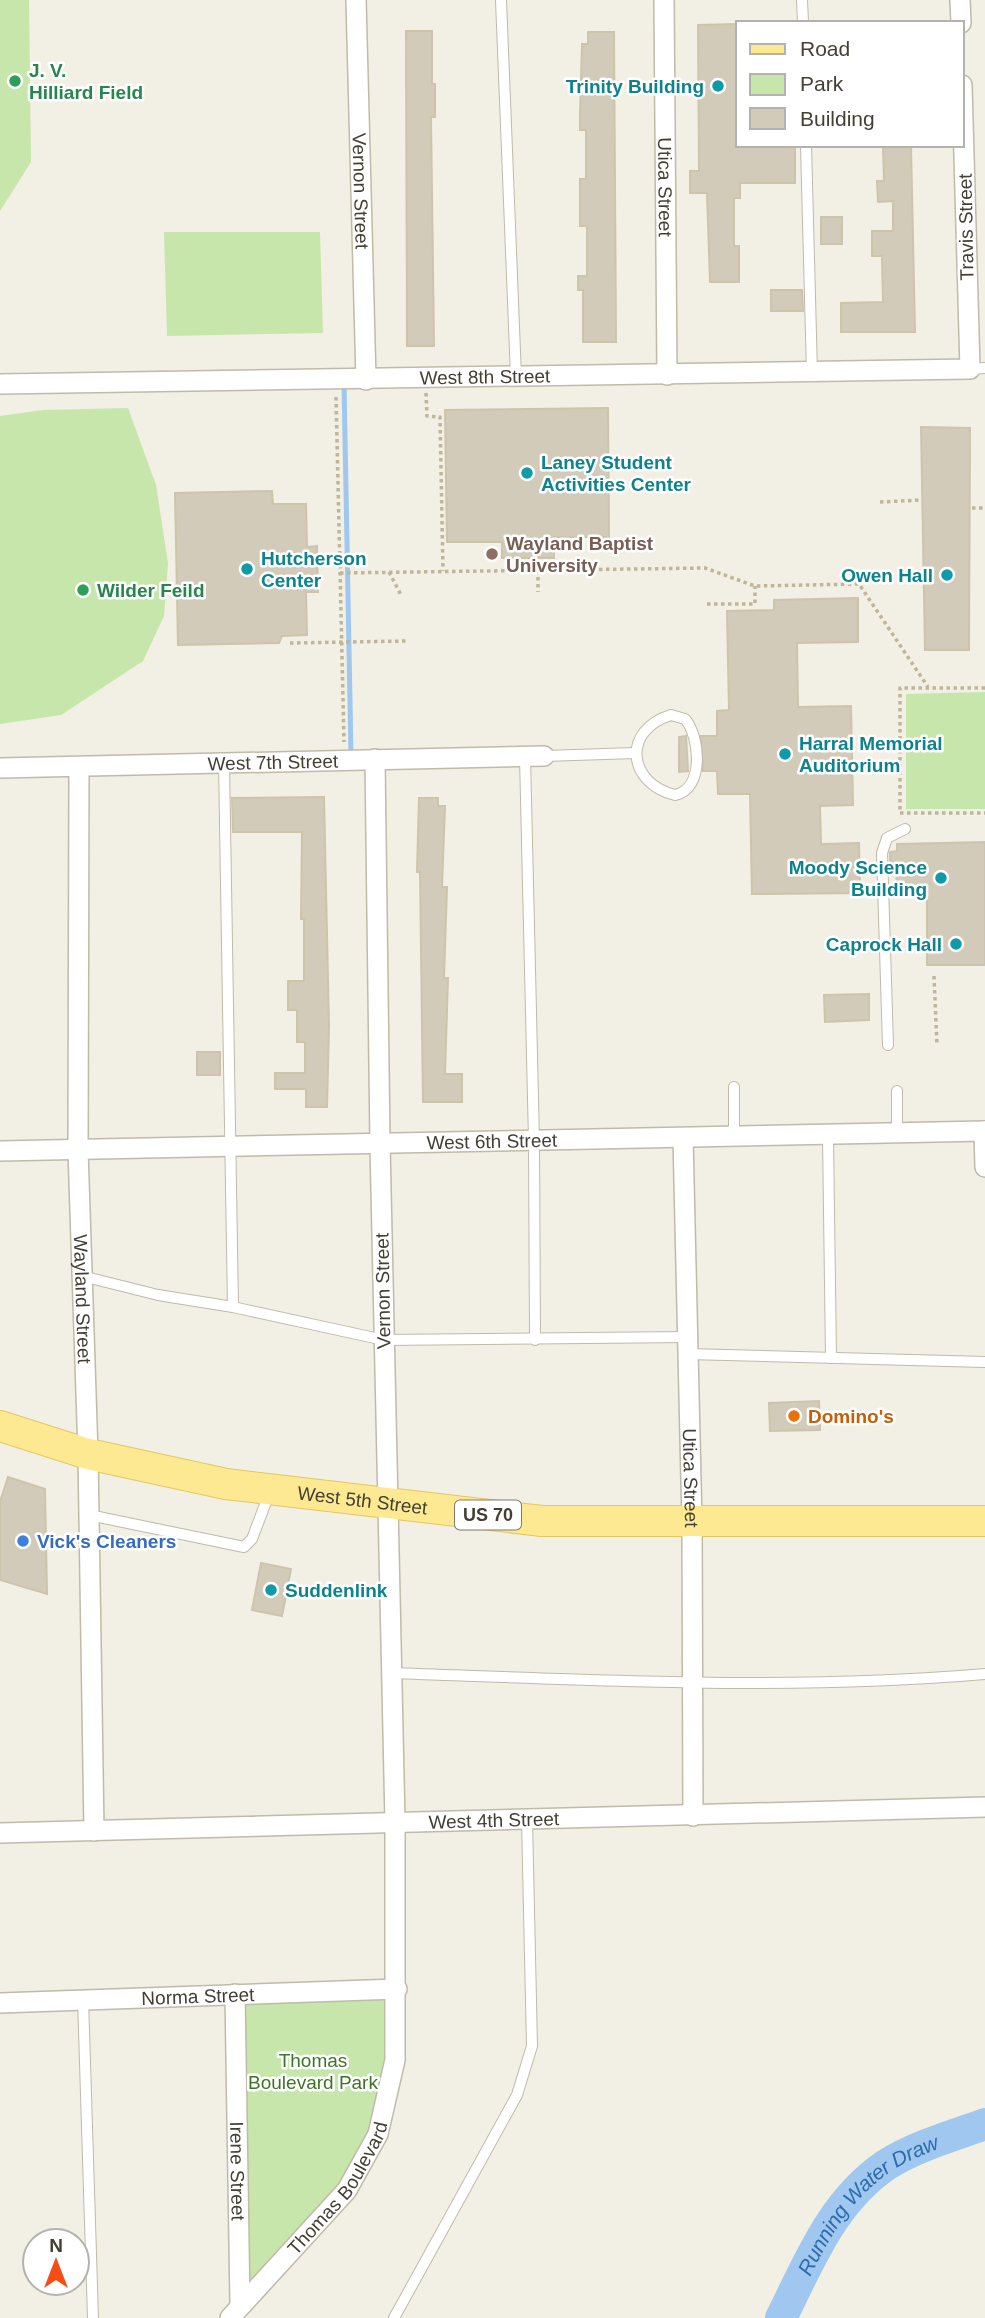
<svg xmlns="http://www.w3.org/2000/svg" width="985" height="2318" viewBox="0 0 985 2318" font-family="Arial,sans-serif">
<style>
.green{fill:#c6e6ac}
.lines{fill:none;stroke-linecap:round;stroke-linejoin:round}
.stream{stroke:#9fc7ef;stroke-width:5}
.river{stroke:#9fc7ef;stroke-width:32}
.building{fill:#d3cbb9;stroke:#cec4ac;stroke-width:2}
.service-casing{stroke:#c0baa9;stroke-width:12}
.minor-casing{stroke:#c0baa9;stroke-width:22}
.primary-casing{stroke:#e2c861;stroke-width:32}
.path{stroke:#bfb598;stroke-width:3.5;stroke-dasharray:3.5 3.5;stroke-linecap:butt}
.service{stroke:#fff;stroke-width:10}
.minor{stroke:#fff;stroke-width:19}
.primary{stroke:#fde991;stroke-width:30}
.leisure-dot{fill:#2e9e5b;stroke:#fff;stroke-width:2.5}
.culture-dot{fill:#0f9aa8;stroke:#fff;stroke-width:2.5}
.education-dot{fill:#8d6e63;stroke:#fff;stroke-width:2.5}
.food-dot{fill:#e8710a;stroke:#fff;stroke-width:2.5}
.shop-dot{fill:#3f7fe0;stroke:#fff;stroke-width:2.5}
.labels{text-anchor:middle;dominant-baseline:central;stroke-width:5;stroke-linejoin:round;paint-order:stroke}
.shield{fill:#fff;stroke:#7c7971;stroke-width:2}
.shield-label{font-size:18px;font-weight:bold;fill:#443f34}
.leisure-label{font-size:19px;font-weight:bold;fill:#27864d;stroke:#fff;text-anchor:start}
.culture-label{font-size:19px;font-weight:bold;fill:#0d838f;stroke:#fff;text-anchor:end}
.street-label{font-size:19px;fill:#443f34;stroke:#fff}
.education-label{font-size:19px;font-weight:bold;fill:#785e54;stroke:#fff;text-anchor:start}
.food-label{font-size:19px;font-weight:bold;fill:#c56008;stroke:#fff;text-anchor:start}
.shop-label{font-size:19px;font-weight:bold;fill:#366cbe;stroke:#fff;text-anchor:start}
.park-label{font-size:19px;fill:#3e7428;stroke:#fff}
.water-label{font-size:21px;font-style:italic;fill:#2e6cae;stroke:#fff}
</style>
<rect width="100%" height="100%" fill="#f2efe4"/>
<g class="green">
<path d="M0,0H29L31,162L0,211Z"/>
<path d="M164,232H320L323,333L167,336Z"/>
<path d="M128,408L156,485L168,563L164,616L143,661L61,715L0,724V416L43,410Z"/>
<path d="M985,692V809H906V694Z"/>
<path d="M394,1992C392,2037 392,2092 374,2135C346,2199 289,2248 243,2298L238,1997Z"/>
</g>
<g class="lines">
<path class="stream" d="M344,384L351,755"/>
<path class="river" id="s1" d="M781,2318C809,2262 832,2202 886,2165C916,2146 952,2136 985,2124"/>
</g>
<g class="building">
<path d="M738,24V145H795V183H740V198H734V246H739V282H710L707,193H690V171H699L698,25Z"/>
<path d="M406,31H432V84H435V117H431L434,346H407Z"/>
<path d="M588,32H614L616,342H583V290H578V276H587V226H580V179H586V130H580V115L582,44H588Z"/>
<path d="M911,146L915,332H841V303L883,302L882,256H872V231H893V201L878,202L877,181H884L883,147Z"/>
<rect x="821" y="217" width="21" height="27"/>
<path d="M771,290H802L803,311H771Z"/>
<path d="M608,408L609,537H554V558H502V542H447L445,410Z"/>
<path d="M921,427L970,428L969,650H925Z"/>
<path d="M272,491L273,504H306L307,547L317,546L318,592H306L307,635L282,636L279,643L178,645L175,493Z"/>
<path d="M858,598V642L797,643L798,707L851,706L853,805L820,806L821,844L859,843L860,893L752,894L750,794H718L717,771H703L701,736H717V711L729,710L727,611L774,610V600Z"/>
<path d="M686,736L688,771L679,772V737Z"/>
<path d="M324,797L329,1026L327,1107H306V1089H275V1073H305V1042H297V1010H288V981H304V919H301L302,832H233L232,798Z"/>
<path d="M419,798H438V806H445L442,887H447L444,978H448L445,1074H462V1102H423L420,872H417Z"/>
<path d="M985,842V965H927V895H897L896,863L890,861V852L897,851V844Z"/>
<path d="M869,994V1020L825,1022L824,995Z"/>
<rect x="197" y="1052" width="23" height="23"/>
<path d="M819,1401L820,1430L770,1431L769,1403Z"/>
<path d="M8,1477L45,1489L47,1594L0,1580V1502Z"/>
<path d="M261,1563L291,1569L282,1616L252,1610Z"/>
</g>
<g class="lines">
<defs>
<g id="service">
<path d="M501,0L516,377"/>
<path d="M802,0L803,23"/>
<path d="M806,145L812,373"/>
<path d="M970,369L985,368"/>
<path d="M671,715L685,719C700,736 705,789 675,795C627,783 622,730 671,715Z"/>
<path d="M525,756L534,1141L535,1340"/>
<path d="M544,756L635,753"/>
<path d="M224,763L233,1307"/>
<path d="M888,1045L882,853L887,838L905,829"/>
<path d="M734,1087V1137"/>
<path d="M897,1091V1133"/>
<path d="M828,1136L831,1358"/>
<path d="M82,1276L158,1295L233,1307L384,1340L688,1337"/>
<path d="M688,1354L985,1362"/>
<path d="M89,1515L244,1547L252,1539L269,1494"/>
<path d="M392,1673C590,1680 787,1691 985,1674"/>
<path d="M83,1999L93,2318"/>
<path d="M394,2318L517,2095L532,2046L527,1820"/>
</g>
<g id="minor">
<path id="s2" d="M356,0L366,380"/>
<path id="s3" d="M664,0L667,375"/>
<path d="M960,0L961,23"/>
<path id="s4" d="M0,384L970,369L962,85"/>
<path id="s5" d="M79,767L78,1150L88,1454L94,1831"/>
<path id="s6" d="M0,768L544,756"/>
<path d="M984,1131L985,1167"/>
<path id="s7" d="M683,1138L692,1523L693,1816"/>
<path id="s8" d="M0,1151L985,1131"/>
<path id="s9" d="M0,1833L985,1807"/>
<path id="s10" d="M235,1994L240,2305"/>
<path id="s11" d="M0,2003L397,1989"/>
<path id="s12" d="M230,2318L347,2190L378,2134L395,2060V1822L380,1144L375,759"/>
</g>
<g id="primary">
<path id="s13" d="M0,1426L88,1454L226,1484L542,1521H985"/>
</g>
</defs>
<use href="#service" class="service-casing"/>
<use href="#minor" class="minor-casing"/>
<use href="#primary" class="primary-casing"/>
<g class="path">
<path d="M426,393L427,416L440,417L443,571"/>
<path d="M336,397L344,742"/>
<path d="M880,502L921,500"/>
<path d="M972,508H985"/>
<path d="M538,570V592"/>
<path d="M389,572L401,595"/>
<path d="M340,573L705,568L755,586L859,584L928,687"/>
<path d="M707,604H755V586"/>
<path d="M290,643L406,641"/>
<path d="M985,688H900V813H985"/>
<path d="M934,976L937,1045"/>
</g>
<use href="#service" class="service"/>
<use href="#minor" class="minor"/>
<use href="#primary" class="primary"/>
</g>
<g class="leisure-dot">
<circle cx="15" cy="81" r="7"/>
<circle cx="83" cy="590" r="7"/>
</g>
<g class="culture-dot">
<circle cx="718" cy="86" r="7"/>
<circle cx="527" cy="473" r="7"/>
<circle cx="247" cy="569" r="7"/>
<circle cx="947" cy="575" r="7"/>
<circle cx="785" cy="754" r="7"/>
<circle cx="941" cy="878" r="7"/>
<circle cx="956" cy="944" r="7"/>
<circle cx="271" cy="1590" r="7"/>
</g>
<circle class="education-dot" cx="492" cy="554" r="7"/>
<circle class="food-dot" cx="794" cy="1416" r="7"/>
<circle class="shop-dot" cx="23" cy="1541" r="7"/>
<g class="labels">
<rect class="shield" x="455" y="1500.5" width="66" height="29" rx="5"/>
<g class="shield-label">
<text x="488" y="1515">US 70</text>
</g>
<g class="leisure-label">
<text x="29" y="70">J. V.<tspan x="29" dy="22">Hilliard Field</tspan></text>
<text x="97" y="590">Wilder Feild</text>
</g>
<g class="culture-label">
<text x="704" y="86">Trinity Building</text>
<text x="541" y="462" text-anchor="start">Laney Student<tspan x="541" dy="22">Activities Center</tspan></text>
<text x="261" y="558" text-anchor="start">Hutcherson<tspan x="261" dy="22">Center</tspan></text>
<text x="933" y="575">Owen Hall</text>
<text x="799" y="743" text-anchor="start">Harral Memorial<tspan x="799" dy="22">Auditorium</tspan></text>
<text x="927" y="867">Moody Science<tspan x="927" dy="22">Building</tspan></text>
<text x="942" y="944">Caprock Hall</text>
<text x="285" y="1590" text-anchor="start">Suddenlink</text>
</g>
<g class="street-label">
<text stroke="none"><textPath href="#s3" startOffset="187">Utica Street</textPath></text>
<text stroke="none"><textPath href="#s2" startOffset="191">Vernon Street</textPath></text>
<text transform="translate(966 227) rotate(-91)">Travis Street</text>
<text stroke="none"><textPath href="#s4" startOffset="485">West 8th Street</textPath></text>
<text stroke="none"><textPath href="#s6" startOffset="273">West 7th Street</textPath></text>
<text stroke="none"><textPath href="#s8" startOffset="492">West 6th Street</textPath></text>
<text transform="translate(383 1291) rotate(-91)">Vernon Street</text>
<text stroke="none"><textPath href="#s5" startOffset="532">Wayland Street</textPath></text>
<text stroke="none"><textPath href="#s7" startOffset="340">Utica Street</textPath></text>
<text stroke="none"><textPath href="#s13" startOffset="371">West 5th Street</textPath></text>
<text stroke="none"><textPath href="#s9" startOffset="494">West 4th Street</textPath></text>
<text stroke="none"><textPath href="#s11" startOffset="198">Norma Street</textPath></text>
<text stroke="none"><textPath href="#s10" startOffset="177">Irene Street</textPath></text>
<text stroke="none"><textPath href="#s12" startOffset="170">Thomas Boulevard</textPath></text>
</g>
<g class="education-label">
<text x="506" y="543">Wayland Baptist<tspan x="506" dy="22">University</tspan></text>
</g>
<g class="food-label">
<text x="808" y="1416">Domino's</text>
</g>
<g class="shop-label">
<text x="37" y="1541">Vick's Cleaners</text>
</g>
<g class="park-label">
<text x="313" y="2060">Thomas<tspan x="313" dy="22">Boulevard Park</tspan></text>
</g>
<g class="water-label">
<text stroke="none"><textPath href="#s1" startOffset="147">Running Water Draw</textPath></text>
</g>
</g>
<rect x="736" y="21" width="228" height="126" fill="#ffffff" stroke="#b4b2ae" stroke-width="2"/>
<rect x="750" y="44" width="35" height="10" fill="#fde991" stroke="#b4b2ae" stroke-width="2"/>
<text x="800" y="56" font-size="21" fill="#443f34">Road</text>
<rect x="750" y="74" width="35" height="21" fill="#c6e6ac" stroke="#b4b2ae" stroke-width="2"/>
<text x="800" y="91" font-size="21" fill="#443f34">Park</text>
<rect x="750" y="108" width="35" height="21" fill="#d3cbb9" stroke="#b4b2ae" stroke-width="2"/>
<text x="800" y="126" font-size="21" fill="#443f34">Building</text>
<g transform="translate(56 2262)"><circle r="33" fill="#ffffff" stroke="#b4b2ae" stroke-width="2"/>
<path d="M0-5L12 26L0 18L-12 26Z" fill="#f94c14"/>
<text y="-10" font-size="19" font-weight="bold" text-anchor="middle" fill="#443f34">N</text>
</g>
</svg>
